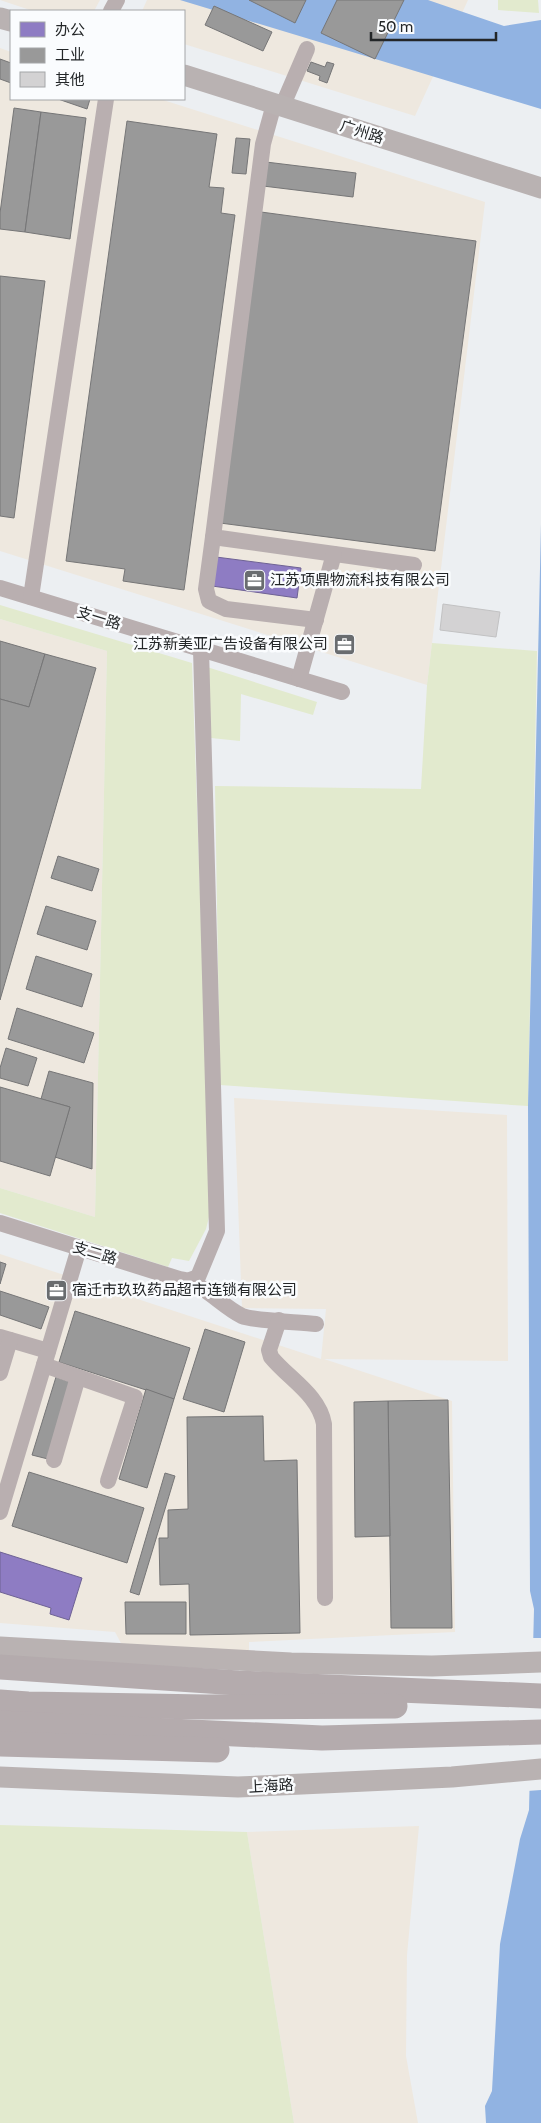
<svg xmlns="http://www.w3.org/2000/svg" width="541" height="2123" viewBox="0 0 541 2123" font-family="Cabin,'Noto Sans SC',sans-serif">
<style>
.industrial{fill:#eee8df}
.green{fill:#e2eace}
.water{fill:#91b3e2}
.pier{fill:#eceff2}
.offices{fill:#8e7cc3;stroke:#6e6294}
.industry{fill:#999;stroke:#767677}
.building{fill:#d3d2d3;stroke:#c2c2c3}
.lines{fill:none;stroke-linecap:round;stroke-linejoin:round}
.minor{stroke:#b9afb0;stroke-width:16}
.major{stroke:#b9b2b2;stroke-width:21}
.highway{stroke:#b4abad;stroke-width:25}
.labels{text-anchor:middle;dominant-baseline:central;stroke-width:5;stroke-linejoin:round;paint-order:stroke}
.street-label{font-size:15px;fill:#232628;stroke:#fafcfe}
.poi-label{font-size:15px;fill:#232628;stroke:#fafcfe;text-anchor:start}
</style>
<rect width="100%" height="100%" fill="#eceff2"/>
<g class="industrial">
<path d="M0,0H100L94,11H33Z"/>
<path d="M147,0H468L415,116L184,44V11H142Z"/>
<path d="M0,48L11,52V99H160L485,202L427,685L0,551Z"/>
<path d="M0,619L107,651L95,1217L0,1188Z"/>
<path d="M234,1098L507,1115L508,1361L324,1359L452,1401L455,1632L249,1642V1654L129,1658L115,1632L0,1623V1254L321,1359L326,1309L242,1308Z"/>
<path d="M419,1826L407,1955L406,2056L418,2123H294L247,1832Z"/>
</g>
<g class="green">
<path d="M498,0H538L539,13L498,10Z"/>
<path d="M0,605L192,663L211,1209L206,1229L189,1261L172,1258L168,1267L0,1213V1188L95,1217L107,651L0,619Z"/>
<path d="M432,643L537,651L528,1106L220,1085L215,786L421,789L427,685Z"/>
<path d="M207,667L317,702L313,715L241,694L240,741L211,738Z"/>
<path d="M0,1825L247,1832L294,2123H0Z"/>
</g>
<g class="water">
<path d="M180,0H428L504,26L541,20V109Z"/>
<path d="M541,524V2123H486L485,2106L492,2091L500,1944L520,1839L529,1810L534,1609L530,1591L528,1106Z"/>
</g>
<path class="pier" d="M531,1638H541V1790L527,1791Z"/>
<g class="offices">
<path d="M216,557L301,568L297,598L212,586Z"/>
<path d="M0,1552L82,1578L69,1620L50,1614L51,1608L0,1592Z"/>
</g>
<g class="industry">
<path d="M249,0H306L295,23Z"/>
<path d="M337,0H404L375,59L321,33Z"/>
<path d="M214,6L272,32L263,51L205,25Z"/>
<path d="M0,59L11,63V83L0,79Z"/>
<path d="M311,62L325,67L327,62L334,64L327,83L319,80L320,76L307,71Z"/>
<path d="M58,99H90L87,109Z"/>
<path d="M14,108L41,112L25,232L0,229V213Z"/>
<path d="M41,112L86,118L70,239L25,232Z"/>
<path d="M127,121L217,134L209,187L224,188L221,213L235,215L184,590L123,581L125,569L66,561Z"/>
<path d="M236,138L250,139L246,174L232,173Z"/>
<path d="M266,162L356,173L353,197L263,186Z"/>
<path d="M261,212L476,241L435,551L220,523Z"/>
<path d="M0,276L45,281L14,518L0,516Z"/>
<path d="M0,641L45,654L29,707L0,699Z"/>
<path d="M45,654L96,668L0,1000V699L29,707Z"/>
<path d="M58,856L99,869L92,891L51,878Z"/>
<path d="M46,906L96,921L87,950L37,934Z"/>
<path d="M36,956L92,974L82,1007L26,989Z"/>
<path d="M17,1008L94,1033L84,1063L8,1039Z"/>
<path d="M6,1048L37,1058L28,1086L0,1078V1068Z"/>
<path d="M49,1071L93,1083L92,1169L55,1157L70,1107L41,1099Z"/>
<path d="M0,1087L70,1107L50,1176L0,1161Z"/>
<path d="M0,1262L6,1264L0,1284Z"/>
<path d="M0,1291L49,1307L41,1329L0,1315Z"/>
<path d="M75,1311L190,1348L174,1399L59,1362Z"/>
<path d="M205,1329L245,1342L224,1412L183,1399Z"/>
<path d="M56,1377L71,1382L48,1459L32,1455Z"/>
<path d="M146,1389L174,1399L147,1488L119,1479Z"/>
<path d="M448,1400L452,1628H391L388,1401Z"/>
<path d="M388,1401L390,1536L355,1537L354,1402Z"/>
<path d="M263,1416L264,1461L297,1460L300,1633L190,1635L189,1584L160,1585L159,1538H168V1510L188,1509L187,1417Z"/>
<path d="M29,1472L144,1508L127,1563L12,1526Z"/>
<path d="M165,1473L175,1476L139,1595L130,1592Z"/>
<path d="M125,1602H186V1634H126Z"/>
</g>
<path class="building" d="M443,604L500,612L496,637L440,630Z"/>
<g class="lines">
<g class="minor">
<path d="M111,11L117,0"/>
<path d="M274,104L263,144L213,537L414,565"/>
<path d="M282,107L307,49"/>
<path d="M213,537L206,589L209,601L226,609L316,620"/>
<path d="M0,588L342,692"/>
<path d="M31,597L106,99"/>
<path d="M299,679L334,554"/>
<path d="M0,1223L179,1279C203,1282 220,1305 242,1316C254,1321 300,1322 316,1324"/>
<path d="M190,1280L198,1277L217,1231L201,649"/>
<path d="M279,1320L269,1350L271,1357C289,1379 319,1395 324,1424L325,1598"/>
<path d="M0,1337L48,1351"/>
<path d="M44,1365L135,1397L108,1481"/>
<path d="M0,1373L10,1340"/>
<path d="M54,1460L78,1377"/>
<path d="M0,1512L79,1248"/>
</g>
<g class="major">
<path d="M0,18L11,21"/>
<path d="M184,75L541,188"/>
<path d="M0,1647L291,1663L432,1666L541,1662"/>
<path d="M0,1777L238,1787L452,1777L541,1769"/>
</g>
<g class="highway">
<path d="M0,1667L238,1683L541,1696"/>
<path d="M0,1702L28,1704L206,1707L395,1706"/>
<path d="M0,1723L322,1738L541,1732"/>
<path d="M0,1744L217,1750"/>
</g>
</g>
<defs>
<symbol id="office-square" viewBox="-11 -11 22 22"><rect x="-9" y="-9" width="18" height="18" rx="4" fill="#696c6f" stroke="#fafcfe"/><path d="M-6-3h4V-5.5h4V-3h4V5H-6ZM-1-4.5V-3h2v-1.5ZM-6 0V1H6V0Z" fill="#fff"/></symbol>
</defs>
<g fill-rule="evenodd">
<use href="#office-square" x="242" y="568" width="25" height="25"/>
<use href="#office-square" x="332" y="632" width="25" height="25"/>
<use href="#office-square" x="44" y="1278" width="25" height="25"/>
</g>
<g class="labels">
<g class="street-label">
<text transform="translate(362 132) rotate(18)">广州路</text>
<text transform="translate(99 618) rotate(17)">支一路</text>
<text transform="translate(95 1253) rotate(17)">支二路</text>
<text transform="translate(271 1786) rotate(-3)">上海路</text>
</g>
<g class="poi-label">
<text x="270" y="580">江苏项鼎物流科技有限公司</text>
<text x="328" y="644" text-anchor="end">江苏新美亚广告设备有限公司</text>
<text x="72" y="1290">宿迁市玖玖药品超市连锁有限公司</text>
</g>
</g>
<rect x="10" y="10" width="175" height="90" fill="#fafcfe" stroke="#a4a6a8"/>
<rect x="20" y="22" width="25" height="15" fill="#8e7cc3" stroke="#a4a6a8"/>
<text x="55" y="35" font-size="15" fill="#232628">办公</text>
<rect x="20" y="48" width="25" height="15" fill="#999999" stroke="#a4a6a8"/>
<text x="55" y="60" font-size="15" fill="#232628">工业</text>
<rect x="20" y="72" width="25" height="15" fill="#d3d2d3" stroke="#a4a6a8"/>
<text x="55" y="85" font-size="15" fill="#232628">其他</text>
<path d="M371 32v8h125v-8" fill="none" stroke="#232628" stroke-width="2.5"/>
<text x="378" y="32" font-size="15" fill="#232628" stroke="#fafcfe" stroke-width="4" paint-order="stroke">50 m</text>
</svg>
